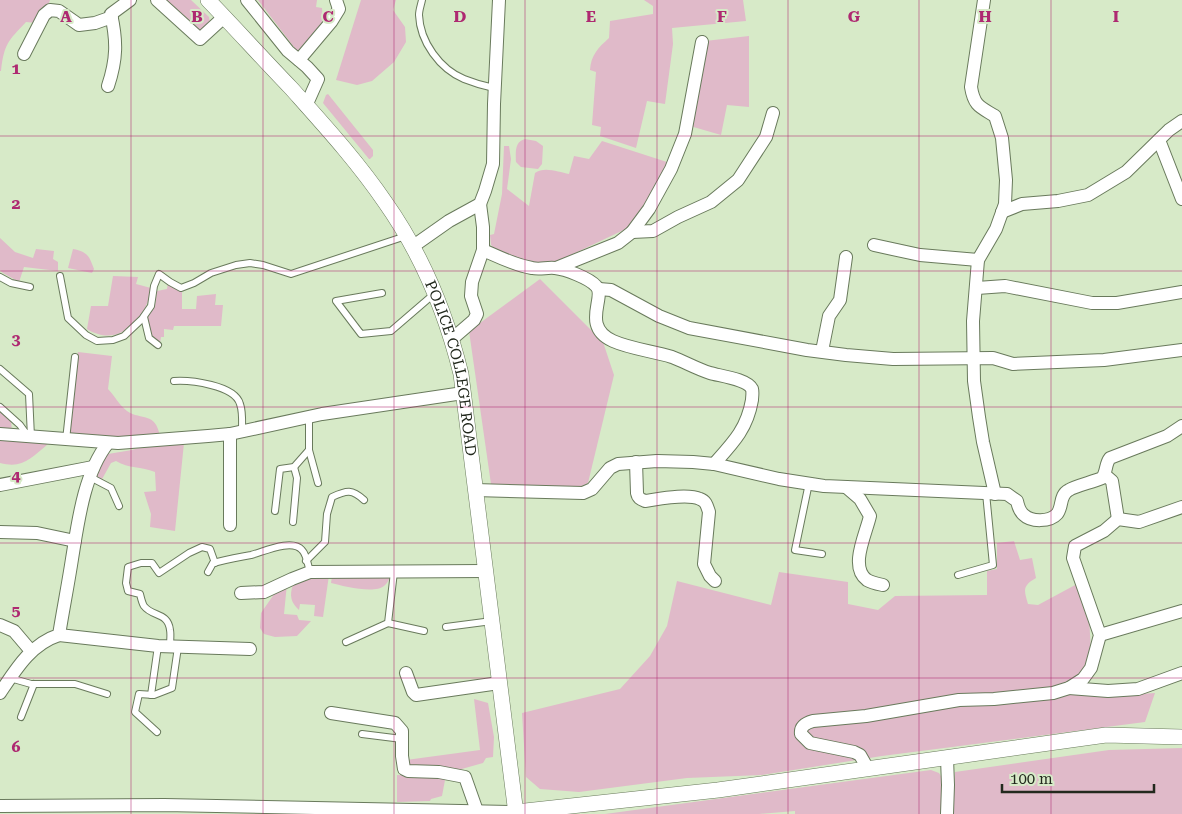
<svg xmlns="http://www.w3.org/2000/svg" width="1182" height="814" viewBox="0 0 1182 814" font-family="'Roboto Serif',serif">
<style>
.green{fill:#e0bac9}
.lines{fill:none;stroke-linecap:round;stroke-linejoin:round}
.service-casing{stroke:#697a5c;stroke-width:8}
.minor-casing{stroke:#697a5c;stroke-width:14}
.tertiary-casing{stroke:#697a5c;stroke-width:16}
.service{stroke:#fff;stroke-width:6}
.minor{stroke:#fff;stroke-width:12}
.tertiary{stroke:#fff;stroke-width:15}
.grid{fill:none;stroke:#ae2971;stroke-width:1;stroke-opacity:0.55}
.labels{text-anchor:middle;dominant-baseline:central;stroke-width:4;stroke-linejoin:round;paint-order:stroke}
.street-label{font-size:15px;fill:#22291d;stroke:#d7eac8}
.grid-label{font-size:16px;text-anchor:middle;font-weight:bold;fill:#ae2971;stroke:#d7eac8;stroke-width:4;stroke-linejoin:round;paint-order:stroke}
</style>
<rect width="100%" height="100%" fill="#d7eac8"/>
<g class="green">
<path d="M0,0H50L47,8L36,23L26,22C8,41 4,44 1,71H0Z"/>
<path d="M162,0H191L209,17L210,23L202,30H194Z"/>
<path d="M258,0H317L316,7L322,8L323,22L300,55Z"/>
<path d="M361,0H396L393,10L405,27L406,42L394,62L372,81L357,85L336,80Z"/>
<path d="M644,0H743L746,21L672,28L673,44L665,104L647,101L636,148L600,136L601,127L592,125L596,72L590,70C591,55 598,48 609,38L610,21L653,14V6Z"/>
<path d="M749,36V107L727,105L721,135L690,126L705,41Z"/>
<path d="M328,94L373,150V156L370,159H369L323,103L326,95Z"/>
<path d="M525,139L536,141L543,146L542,164L538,169L521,167L516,162C516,153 514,142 525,139Z"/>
<path d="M602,141L670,163L667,173L630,227L550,265L534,264L497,251L491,245L490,235L494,234L502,194L504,146H509L511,159L507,189L529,206L535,173C544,166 559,172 569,174L574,156L589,159Z"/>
<path d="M0,238L15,252L33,258L36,249L54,251L53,259L58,262V271L24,267L19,282L3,273L0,270Z"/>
<path d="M73,249C88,252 89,256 94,269L92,273L68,268Z"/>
<path d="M113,276L138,277L136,284L151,288C149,312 125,343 98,334C94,333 90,331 87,329L91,306H108Z"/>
<path d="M540,279L603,342L614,375L588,483L578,488L491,484L469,331Z"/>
<path d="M168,283L182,292V309H196L197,296L216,294L215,305H223L221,326H174L173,330L164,329V337H161L160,343L152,336L147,317L155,305L157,291L167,289Z"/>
<path d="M78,352L112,356L108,389C114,395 120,406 127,411C142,421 155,411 160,436L68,438Z"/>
<path d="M0,410L11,421L12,431L0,430Z"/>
<path d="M0,438L45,443L48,444C31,458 23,469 0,463Z"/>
<path d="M184,443L175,531L150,527L151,514L144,492L156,491L155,472C141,466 129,469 116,461L111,463L101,481L93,476L103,459L108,454L132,450L150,444Z"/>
<path d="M1014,541L1020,560L1032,558L1036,578C1022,586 1024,590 1028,604L1038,605L1077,584L1089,615L1091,653L1075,693L1111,696L1155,693L1145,722L882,756L762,775L687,778L579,792L540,789L526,777L522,713L620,689L650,656L667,626L677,581L771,605L779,572L848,582V604L878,610L895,596L987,595V571L997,569V543Z"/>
<path d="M329,575L323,617L314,616L315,605L300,604L299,610C291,603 289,595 293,585L319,576Z"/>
<path d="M332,576H391C389,579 387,584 384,586C375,594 342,586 331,583Z"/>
<path d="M287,584L284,614L297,615L299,620L311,621L297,636L275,637L264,634L260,628L261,613L277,590Z"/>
<path d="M474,699L488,703L494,737L493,757L486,758L483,763L451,772L411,768L406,760L480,750Z"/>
<path d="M1182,748V814H952L955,772L1109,750Z"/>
<path d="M931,770L939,773L942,778V814H795V811L759,814H605Z"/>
<path d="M397,775L440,777L445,780L442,796L431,799L430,801L397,802Z"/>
</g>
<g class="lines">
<defs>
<g id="service">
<path d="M422,0C421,5 419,10 419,15C420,42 440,69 464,79C474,83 484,86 494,88"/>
<path d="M60,276L68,318L86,335L97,341L113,340L124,336L142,319L151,306L154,286L159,274L170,282L181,288L194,283L211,273L236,265L250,263L263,265L291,274L406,236"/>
<path d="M0,277L11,283L30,287"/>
<path d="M382,293L336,301L361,334L391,331L434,294"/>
<path d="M144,317L149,338L158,345"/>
<path d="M0,369L29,394L31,437"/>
<path d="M174,381C190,380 235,385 240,404C243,412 242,423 242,431"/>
<path d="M0,407L20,425L28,436"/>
<path d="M66,440L75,357"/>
<path d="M309,450L318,483"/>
<path d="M90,477L111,488L119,506"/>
<path d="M809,483L795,550L822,554"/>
<path d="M275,511L280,469L294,467L309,450V417"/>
<path d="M293,522L297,478L294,467"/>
<path d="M306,561L325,542L327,514L332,497C347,490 352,489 364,500"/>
<path d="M208,572L213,563C225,560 238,557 251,555C263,552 292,538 302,550C307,555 308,566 310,572"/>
<path d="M958,575L993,565L986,493"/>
<path d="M388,623L424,631"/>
<path d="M446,627L492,621"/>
<path d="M346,642L388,623L394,572"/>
<path d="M170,646C170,641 171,635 170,630C168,612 152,617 144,606C142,603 141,598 140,594L128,591L126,583L128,567L141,563H152L159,573L189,553L202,547L210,549L215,563"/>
<path d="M10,678L31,684H75L107,694"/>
<path d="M151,695L158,646"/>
<path d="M21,717L34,684"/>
<path d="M157,732L135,712L139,694L154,695L172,688L178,647"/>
<path d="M362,734L402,739"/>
</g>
<g id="minor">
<path d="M157,0L200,39L224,17"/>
<path d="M247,0L288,51L307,67L318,79L306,106"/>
<path d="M984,0L971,87C974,106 980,107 995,116L1002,138L1006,180L1005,204L996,229L978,260L973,321L974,381L979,417L983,442L995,494"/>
<path d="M24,54L44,15L50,10L59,11L79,25L95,23L112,17"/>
<path d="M299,60L331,22L339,9L336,0"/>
<path d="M108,86C117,59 117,41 111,14L130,0"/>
<path d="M1159,140L1182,199"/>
<path d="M480,204L483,227V250C499,257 514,265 532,268C540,270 547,267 555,268C565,269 589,278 596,286C607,296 580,326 613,341C631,349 653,351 672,357C685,362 697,369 710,373C720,376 747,379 752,389C753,393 752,397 752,400C747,429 733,443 714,464"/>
<path d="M1002,212L1022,204L1058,201L1088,195L1126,172L1169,130L1182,121"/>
<path d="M632,232L653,231L678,217L711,202L738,180L766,137L773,113"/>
<path d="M874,245L920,255L978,260"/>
<path d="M412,247L449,221L480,204L485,191L493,164L494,104L499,0"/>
<path d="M556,268L618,243L632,232L649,209L671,169L685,134L702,42"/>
<path d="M977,288L1005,286L1092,303H1117L1182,292"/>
<path d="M599,289L611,290L659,316L689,328L807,350L846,355L893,359L993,358L1013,364L1104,360L1182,350"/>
<path d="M452,339L474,320L477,314L471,296L472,282L483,250"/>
<path d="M822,351L829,316L840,300L846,257"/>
<path d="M0,434L118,443L208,436L230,434L322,414L463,393"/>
<path d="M636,462L637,493C638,498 640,499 645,501C659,499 687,493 700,499C706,501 707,506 709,512L704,564L710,576L715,581"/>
<path d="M1105,475L1112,481L1118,519"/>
<path d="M0,485L93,467"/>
<path d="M846,487L860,499L870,516C866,534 849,567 867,580C872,583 878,584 883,585"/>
<path d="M475,490L583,493L592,489L610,468L618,464L657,461L693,462L714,464L779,479L824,486L1007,494L1017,501C1018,506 1020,512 1024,515C1031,522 1050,522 1057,514C1063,507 1059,495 1069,490C1075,486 1093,482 1102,478C1107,472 1105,464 1110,458L1167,436L1182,426"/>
<path d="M230,525V434"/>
<path d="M0,532L37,533L75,541"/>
<path d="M241,593L264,592L292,579L310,572L485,571"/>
<path d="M0,625L14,631L31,651"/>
<path d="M59,635L158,646L250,649"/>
<path d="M1100,635L1182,611"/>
<path d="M406,673L413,692L416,695L499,683"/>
<path d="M1069,688L1108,691L1138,689L1182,673"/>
<path d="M0,693C16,669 31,644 59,635C63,610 68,585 72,559C78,522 84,473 108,443"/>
<path d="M331,713L395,723L402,731V756L404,769L408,771L439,772L465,777L477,811"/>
<path d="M868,769L860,755L854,752L810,743L801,734C800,726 806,723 813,721L866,716L959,700L994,699L1053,693L1069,688L1083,679L1091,668L1100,635L1073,558L1075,546L1104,531L1118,519L1139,522L1182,507"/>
<path d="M0,806L164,805L516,812"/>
<path d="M947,814L948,785L947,758"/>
</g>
<g id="tertiary">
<path id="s1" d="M208,0C236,29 263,59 291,88C324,125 357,161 385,202C421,253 446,313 461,374L516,814"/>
<path d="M516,812L718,790L1106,735L1182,737"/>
</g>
</defs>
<use href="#service" class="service-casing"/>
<use href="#minor" class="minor-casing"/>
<use href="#tertiary" class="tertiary-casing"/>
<use href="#service" class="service"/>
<use href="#minor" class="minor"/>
<use href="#tertiary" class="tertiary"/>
</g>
<path class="grid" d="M131,0V814M263,0V814M394,0V814M525,0V814M657,0V814M788,0V814M919,0V814M1051,0V814M0,136H1182M0,271H1182M0,407H1182M0,543H1182M0,678H1182"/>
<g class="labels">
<g class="street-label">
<text stroke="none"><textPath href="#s1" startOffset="450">POLICE COLLEGE ROAD</textPath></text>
</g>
</g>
<g class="grid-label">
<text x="66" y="22">A</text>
<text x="197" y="22">B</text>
<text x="328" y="22">C</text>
<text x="460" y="22">D</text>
<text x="591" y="22">E</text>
<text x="722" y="22">F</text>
<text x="854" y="22">G</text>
<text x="985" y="22">H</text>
<text x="1116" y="22">I</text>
<text x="16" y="74">1</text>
<text x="16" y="209">2</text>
<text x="16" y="345">3</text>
<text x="16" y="481">4</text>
<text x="16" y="616">5</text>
<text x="16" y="752">6</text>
</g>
<path d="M1002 784v8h152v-8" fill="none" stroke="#22291d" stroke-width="2.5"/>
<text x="1010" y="784" font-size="15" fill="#22291d" stroke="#d7eac8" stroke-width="4" paint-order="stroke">100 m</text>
</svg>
